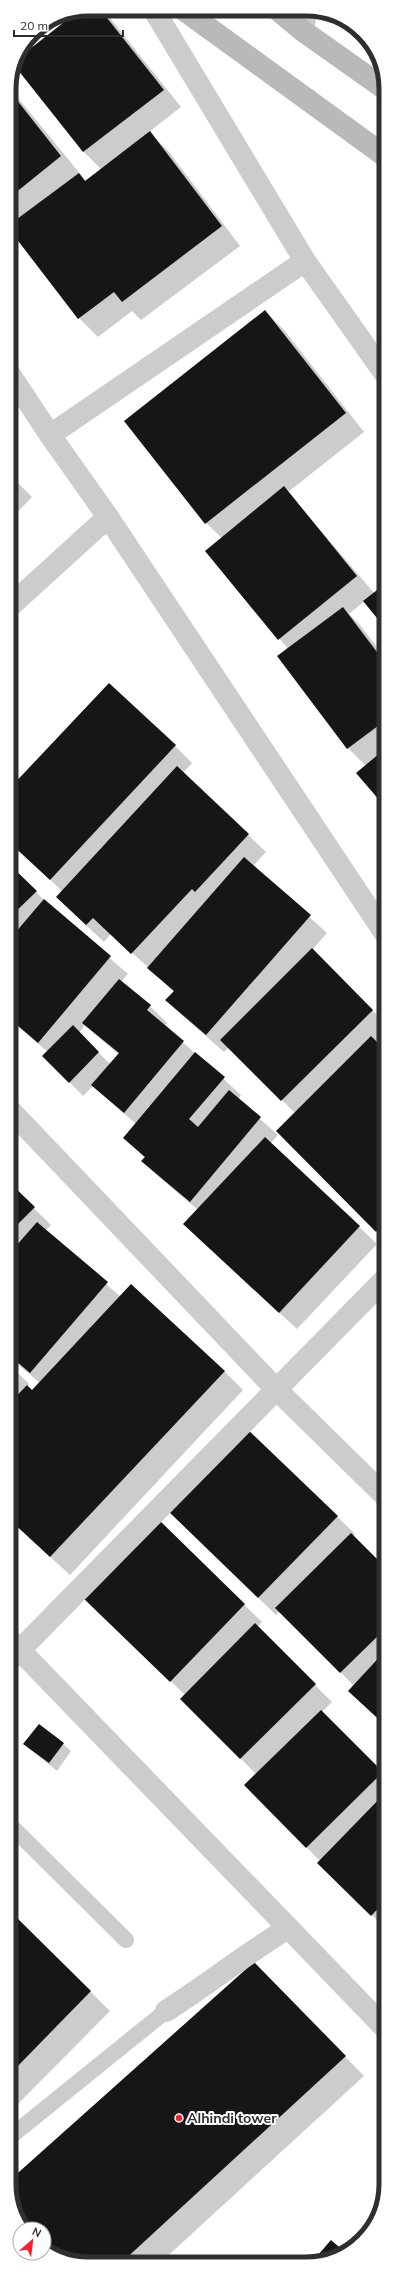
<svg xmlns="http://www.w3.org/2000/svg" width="395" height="2273" viewBox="0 0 395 2273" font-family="Mulish,sans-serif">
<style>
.shadow{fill:#0003;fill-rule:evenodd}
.building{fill:#161616}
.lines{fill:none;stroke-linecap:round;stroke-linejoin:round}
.lane{stroke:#ccc;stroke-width:16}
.street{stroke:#ccc;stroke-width:22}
.secondary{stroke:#b9b9b9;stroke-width:22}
.poi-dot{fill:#f7212d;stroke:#fff;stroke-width:1.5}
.labels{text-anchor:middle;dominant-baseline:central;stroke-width:4;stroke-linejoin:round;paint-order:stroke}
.poi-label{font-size:14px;font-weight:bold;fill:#2f2f2f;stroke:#fff;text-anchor:start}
.rim{fill:none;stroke:#2f2f2f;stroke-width:5}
</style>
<rect width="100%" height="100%" fill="#fff"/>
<g class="shadow">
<path d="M89,9H101L110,18L181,107L149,132L169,152L240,246L141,320L132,311L98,337L79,318L18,219L9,210V87L86,181L102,170L84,152L15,63L81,11Z"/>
<path d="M265,311L284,330L364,432L288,492L374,593L349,614L360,625L386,659V807L366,766L348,748L288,649L207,551L222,538L206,523Z"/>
<path d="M9,474L32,497L9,521Z"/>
<path d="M175,746L192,763L183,773L266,852L253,866L327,933L312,950L386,1024V1032L375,1042L386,1052V1240L277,1131L295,1113L229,1047L224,1052L184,1017L166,1000L174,992L150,969L111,934L104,942L74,914L62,891L9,841Z"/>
<path d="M9,865L52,908L128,974L121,982L150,1006L167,1023L165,1026L241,1095L238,1099L278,1135L271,1143L377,1244L297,1329L202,1241L198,1210L160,1178L142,1161L145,1158L124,1138L136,1124L93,1086L83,1096L44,1056L48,1052L9,1019ZM85,1025L118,1054L110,1064L79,1033Z"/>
<path d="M9,1184L51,1225L45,1231L121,1297L224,1371L243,1390L70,1575L9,1519V1364L29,1384L27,1386L32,1391L40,1383L9,1357Z"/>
<path d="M246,1428L355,1534L353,1537L386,1570V1726L349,1691L354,1686L280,1611L276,1615L184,1526Z"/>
<path d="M156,1519L262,1622L257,1627L332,1702L322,1712L386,1777V1929L336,1880L320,1861L246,1785L257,1775L182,1699L185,1695L99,1612Z"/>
<path d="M24,1744H63L71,1751L57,1771Z"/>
<path d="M10,1912L110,2011L10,2112Z"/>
<path d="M254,1963L364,2076L160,2263L73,2262L44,2246V2229H25L10,2195V2181Z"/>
<path d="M331,2241L342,2256L312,2263Z"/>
</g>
<g class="building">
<path d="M89,9H100L164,90L83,152L14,65L16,60L78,11Z"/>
<path d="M9,90L61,156L9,198Z"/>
<path d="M150,131L222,226L122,302L114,292L78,319L9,229V225L79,173L85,181Z"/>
<path d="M265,310L346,413L205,524L124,421Z"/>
<path d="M9,473L16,479L9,486Z"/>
<path d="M284,486L357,576L278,640L205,551Z"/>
<path d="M386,583V629L363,601Z"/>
<path d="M343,607L386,664V720L347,749L277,656Z"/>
<path d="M109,683L176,745L50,880L9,842V789Z"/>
<path d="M386,748V808L356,773Z"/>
<path d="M177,766L249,834L195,892L192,889L131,954L93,918L86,925L56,897Z"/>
<path d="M244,857L311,915L206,1035L165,1000L174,991L147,968Z"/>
<path d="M9,864L37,891L9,918Z"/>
<path d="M44,899L111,956L38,1043L9,1018V940Z"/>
<path d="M312,948L373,1010L281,1101L220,1040Z"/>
<path d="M119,979L151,1005L147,1010L184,1041L124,1113L91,1085L119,1053L82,1023Z"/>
<path d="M73,1025L99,1052L69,1083L42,1056Z"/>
<path d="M371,1036L386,1051V1222L376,1232L276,1131Z"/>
<path d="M195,1052L225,1077L189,1119L198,1127L229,1090L261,1117L190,1202L141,1161L145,1157L123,1138Z"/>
<path d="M265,1137L360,1226L279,1313L183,1224Z"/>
<path d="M9,1182L35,1207L9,1233Z"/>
<path d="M37,1222L108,1282L30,1373L9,1355V1254Z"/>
<path d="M131,1284L225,1371L50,1557L9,1519V1404L27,1385L32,1390Z"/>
<path d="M245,1427L338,1516L258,1598L166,1509Z"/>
<path d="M156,1517L245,1604L170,1682L80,1595Z"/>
<path d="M351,1533L386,1568V1628L340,1673L275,1608Z"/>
<path d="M255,1623L316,1684L240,1759L180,1699Z"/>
<path d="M386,1650V1726L348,1691Z"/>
<path d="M321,1710L383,1772L306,1848L244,1785Z"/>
<path d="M39,1724L64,1743L49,1763L23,1744Z"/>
<path d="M386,1792V1900L371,1916L317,1863Z"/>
<path d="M10,1911L91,1991L10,2074Z"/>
<path d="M254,1962L346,2056L121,2263L73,2262L44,2246V2229H25L10,2195V2180Z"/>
<path d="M331,2240L346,2253L342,2256L311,2263Z"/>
</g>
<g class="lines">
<g class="lane">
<path d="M10,1825L126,1940"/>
<path d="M10,2137L166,2011"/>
</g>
<g class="street">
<path d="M154,10L305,261L385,374"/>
<path d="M303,31L306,11"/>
<path d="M9,373L50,435L108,517L386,935"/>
<path d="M50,435L305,261"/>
<path d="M9,607L108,517"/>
<path d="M9,1109L275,1388L386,1497"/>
<path d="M10,1640L386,2029"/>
<path d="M10,1660L386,1278"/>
<path d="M166,2011C208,1984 246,1954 288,1928"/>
</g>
<g class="secondary">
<path d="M184,10L385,156"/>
<path d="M279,11L303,31L385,89"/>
</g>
</g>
<circle class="poi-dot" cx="179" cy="2118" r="4"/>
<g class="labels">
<g class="poi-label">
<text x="187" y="2118">Alhindi tower</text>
</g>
</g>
<path d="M0 0H395V2273H0ZM89 16H306A73 73 0 0 1 379 89V2184A73 73 0 0 1 306 2257H89A73 73 0 0 1 16 2184V89A73 73 0 0 1 89 16Z" fill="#fff" fill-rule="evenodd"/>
<path class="rim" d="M89 16H306A73 73 0 0 1 379 89V2184A73 73 0 0 1 306 2257H89A73 73 0 0 1 16 2184V89A73 73 0 0 1 89 16Z"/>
<g transform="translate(32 2241) rotate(28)"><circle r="19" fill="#ffffff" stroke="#acacac"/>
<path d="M0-3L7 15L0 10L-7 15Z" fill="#f7212d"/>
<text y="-6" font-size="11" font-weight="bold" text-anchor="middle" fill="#2f2f2f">N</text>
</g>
<path d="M14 30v6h109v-6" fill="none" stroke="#2f2f2f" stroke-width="2"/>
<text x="20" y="30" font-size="12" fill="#2f2f2f" stroke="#ffffff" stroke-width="3" paint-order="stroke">20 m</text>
</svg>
